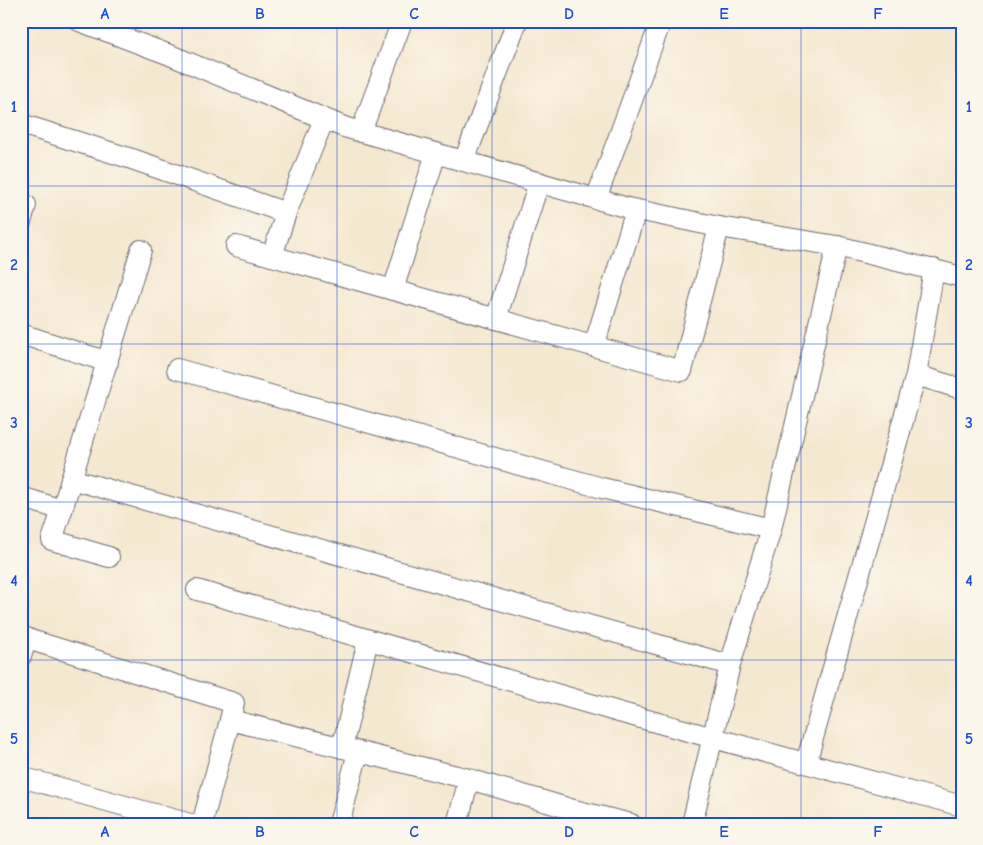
<svg xmlns="http://www.w3.org/2000/svg" width="983" height="845" viewBox="0 0 983 845" font-family="'Comic Neue',sans-serif">
<style>
.lines{fill:none;stroke-linecap:round;stroke-linejoin:round}
.minor-casing{stroke:#6c676f;stroke-width:22}
.minor{stroke:#fff;stroke-width:20}
.grid{fill:none;stroke:#1d4ed8;stroke-width:1;stroke-opacity:0.55}
.neatline{fill:none;stroke:#1d4ed8;stroke-width:2}
.grid-label{font-size:16px;text-anchor:middle;font-weight:bold;fill:#1d4ed8}
</style>
<rect width="100%" height="100%" fill="#fbf7ec"/>
<filter id="ink" filterUnits="userSpaceOnUse"><feTurbulence type="fractalNoise" baseFrequency=".02" numOctaves="2"/><feDisplacementMap in="SourceGraphic" scale="10" xChannelSelector="R" yChannelSelector="G"/><feConvolveMatrix kernelMatrix="1 2 1 2 8 2 1 2 1" color-interpolation-filters="sRGB"/></filter>
<filter id="wash" filterUnits="userSpaceOnUse"><feTurbulence type="fractalNoise" baseFrequency=".0096" numOctaves="4" result="noise"/><feDisplacementMap in="SourceGraphic" scale="20" xChannelSelector="R" yChannelSelector="G"/><feGaussianBlur stdDeviation="1.12" result="paint"/><feColorMatrix in="noise" values="0 0 0 0 0 0 0 0 0 0 0 0 0 0 0 0 0 1.4 0 .05"/><feComposite in="paint" operator="in"/></filter>
<g filter="url(#wash)">
<rect width="100%" height="100%" fill="#f5e8d0"/>
</g>
<g filter="url(#ink)">
<g class="lines">
<defs>
<g id="minor">
<path d="M79,21L170,55L344,127L628,208L719,227L837,246L962,277"/>
<path d="M21,124L132,159L286,213"/>
<path d="M361,132L402,21"/>
<path d="M464,161L517,21"/>
<path d="M596,199L661,21"/>
<path d="M21,222L26,205"/>
<path d="M236,246L682,371L719,227"/>
<path d="M272,256L286,213L324,119"/>
<path d="M393,290L436,153"/>
<path d="M496,319L539,182"/>
<path d="M21,334L108,362"/>
<path d="M594,346L636,210"/>
<path d="M177,369L602,488L771,529"/>
<path d="M916,375L962,389"/>
<path d="M71,479L730,665"/>
<path d="M21,497L62,510L141,250"/>
<path d="M62,510L52,540L109,557"/>
<path d="M197,590L622,713L962,806"/>
<path d="M21,637L234,703L230,720L469,779L574,810L631,824"/>
<path d="M21,656L27,638"/>
<path d="M342,748L368,640"/>
<path d="M806,763L916,375L934,269"/>
<path d="M21,777L190,824"/>
<path d="M202,824L230,720"/>
<path d="M339,824L358,752"/>
<path d="M457,824L469,779"/>
<path d="M692,824L730,665L771,529L837,246"/>
</g>
</defs>
<use href="#minor" class="minor-casing"/>
<use href="#minor" class="minor"/>
</g>
</g>
<path class="grid" d="M182,21V824M337,21V824M492,21V824M646,21V824M801,21V824M21,186H962M21,344H962M21,502H962M21,660H962"/>
<rect width="983" height="845" fill="none" stroke="#fbf7ec" stroke-width="55"/>
<rect x="28" y="28" width="928" height="790" class="neatline"/>
<g class="grid-label">
<text x="105" y="19">A</text>
<text x="260" y="19">B</text>
<text x="414" y="19">C</text>
<text x="569" y="19">D</text>
<text x="724" y="19">E</text>
<text x="878" y="19">F</text>
<text x="14" y="112">1</text>
<text x="969" y="112">1</text>
<text x="14" y="270">2</text>
<text x="969" y="270">2</text>
<text x="14" y="428">3</text>
<text x="969" y="428">3</text>
<text x="14" y="586">4</text>
<text x="969" y="586">4</text>
<text x="14" y="744">5</text>
<text x="969" y="744">5</text>
<text x="105" y="837">A</text>
<text x="260" y="837">B</text>
<text x="414" y="837">C</text>
<text x="569" y="837">D</text>
<text x="724" y="837">E</text>
<text x="878" y="837">F</text>
</g>
</svg>
